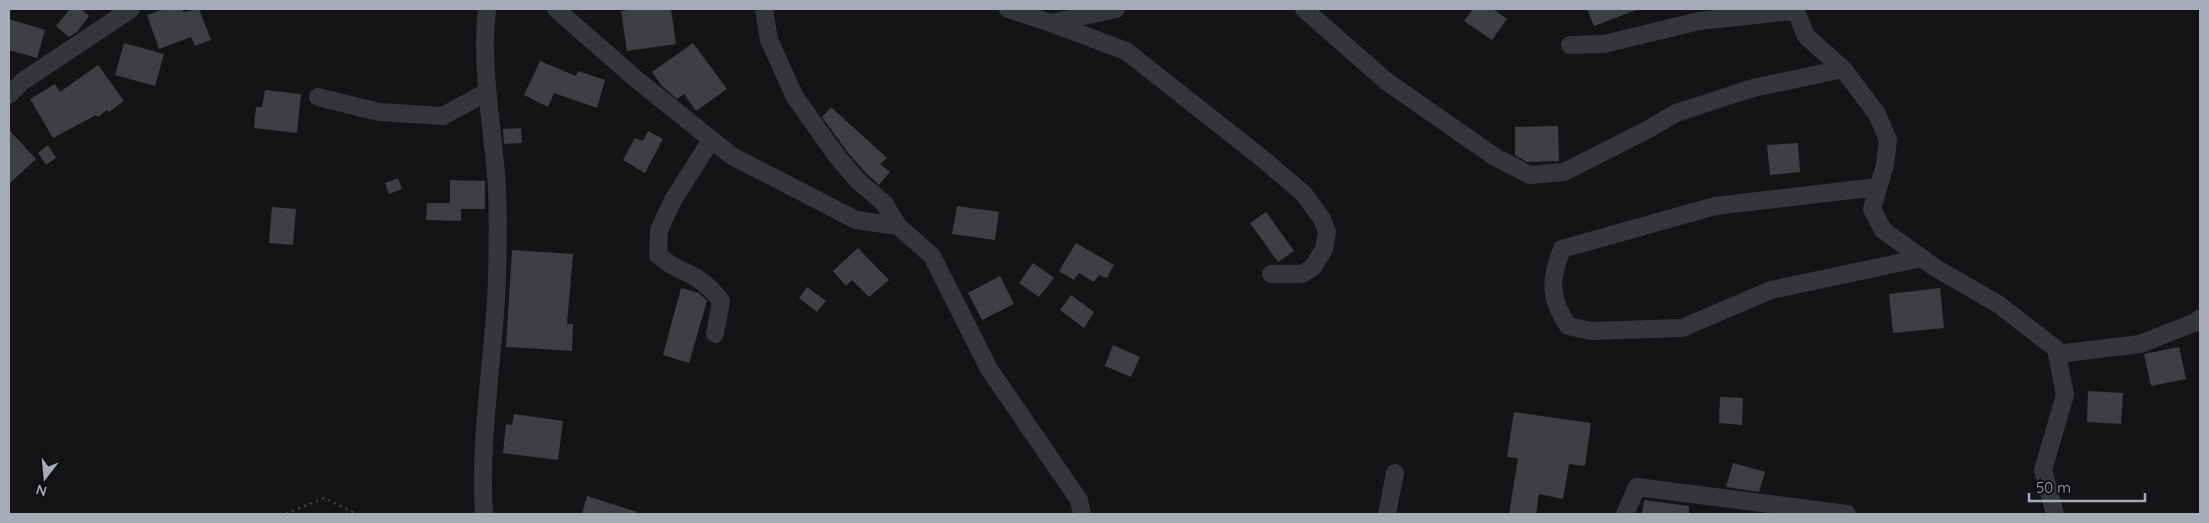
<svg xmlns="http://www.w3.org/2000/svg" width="2209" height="523" viewBox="0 0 2209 523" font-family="Quicksand,sans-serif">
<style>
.building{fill:#3e3f43}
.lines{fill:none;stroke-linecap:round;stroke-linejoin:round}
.path{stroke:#3b3d42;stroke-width:2.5;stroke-dasharray:2.5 4;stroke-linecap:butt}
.minor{stroke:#35363b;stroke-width:18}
</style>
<rect width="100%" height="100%" fill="#141416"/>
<g class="building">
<path d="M70,9H81L89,16L77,32L69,37L56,26Z"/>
<path d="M164,9H182L183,12L199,9L211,40L195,46L191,37L159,49L147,15Z"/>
<path d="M637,9H671L676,44L627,51L621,11Z"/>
<path d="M1473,9H1493L1507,19L1492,40L1464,21Z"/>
<path d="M1587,9H1636V10L1594,26Z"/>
<path d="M9,19L45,30L37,58L9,50Z"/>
<path d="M124,43L164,54L155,86L115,75Z"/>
<path d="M693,43L727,89L696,111L684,94L677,99L662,86L652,72Z"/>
<path d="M540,61L576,76L578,71L605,80L597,108L554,93L548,107L524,95Z"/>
<path d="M98,65L124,101L109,112L107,110L98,117L96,115L53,138L30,99L55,84L60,92Z"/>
<path d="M265,90L301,94L297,133L254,128L256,107H262Z"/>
<path d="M831,107L887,158L880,164L890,172L879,185L865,172L849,154L822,117Z"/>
<path d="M1558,126L1559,161L1527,162L1515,155V127Z"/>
<path d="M521,128L522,143L504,144L503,129Z"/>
<path d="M9,130L36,159L9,184Z"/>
<path d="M648,131L663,139L645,173L623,160L635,138L643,141Z"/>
<path d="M1798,143L1800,172L1770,175L1767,145Z"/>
<path d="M48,145L56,158L46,165L38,153Z"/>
<path d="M398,178L402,189L389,194L385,183Z"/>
<path d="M450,180L485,181V209H461V221L426,220L427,203H450Z"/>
<path d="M957,206L999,212L995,240L952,234Z"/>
<path d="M272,207L296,209L293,245L269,243Z"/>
<path d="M1266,212L1294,251L1278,262L1250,223Z"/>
<path d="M1076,243L1114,265L1107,278L1099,275L1094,282L1079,273L1074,280L1059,271Z"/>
<path d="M858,248L889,280L869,297L852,280L846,286L833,271Z"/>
<path d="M512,250L573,254L567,324H573L572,351L506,347Z"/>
<path d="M1033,263L1054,278L1039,297L1019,283Z"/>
<path d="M1000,276L1014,304L982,320L968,293Z"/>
<path d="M807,287L826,301L817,312L799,298Z"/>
<path d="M681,288L699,293L707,301L689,363L663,355Z"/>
<path d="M1940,288L1944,328L1893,333L1889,294Z"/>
<path d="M1071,295L1094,312L1084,328L1060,310Z"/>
<path d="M1113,345L1140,357L1131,377L1105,366Z"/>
<path d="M2179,347L2186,379L2151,386L2144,354Z"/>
<path d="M2088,391L2123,393L2121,424L2087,422Z"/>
<path d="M1720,397L1743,398L1742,425L1719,423Z"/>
<path d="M1514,412L1591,423L1585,466L1569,464L1563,499L1539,494L1536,514H1509L1518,458L1507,457Z"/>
<path d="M514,414L563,421L558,460L503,453L506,424L512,425Z"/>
<path d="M1733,463L1765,472L1759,492L1726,487Z"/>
<path d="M587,496L637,512L636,514H582Z"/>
<path d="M1644,500L1689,506V514H1642Z"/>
</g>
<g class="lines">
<path class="path" d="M286,514L324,498L357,514"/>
<g class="minor">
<path d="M556,9L636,79L732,156L856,220L898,226"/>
<path d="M764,9L769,40L795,97L836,155L857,180L884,203L898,226L932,256L989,369L1079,500L1082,514"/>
<path d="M1008,9L1051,23L1116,9"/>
<path d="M1304,9L1386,81L1495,157L1530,175L1564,172L1647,130L1676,113L1753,88L1843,69"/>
<path d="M1795,9L1806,36L1843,69L1877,114L1888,140L1885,165L1872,209L1883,230L1934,267L1998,304L2056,349L2065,395L2043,470L2055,514"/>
<path d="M1051,23L1126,51L1263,159L1304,194L1322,219L1327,232L1324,249L1313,267L1302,274H1271"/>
<path d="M1570,45L1604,44L1699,21L1795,11"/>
<path d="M9,95L23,81L131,9"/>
<path d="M318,97L379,112L443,116L487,92"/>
<path d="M711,140L673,200L659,230L658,255C673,269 680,268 695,277C706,283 714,292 721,301L715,334"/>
<path d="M1878,187L1715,206L1562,249C1550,279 1549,298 1568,326L1591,331L1682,328L1771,290L1922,258"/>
<path d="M2057,354L2140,344L2196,322L2200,318"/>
<path d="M484,514C479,436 494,358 497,280C498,244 499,199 495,163C490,112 481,60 487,9"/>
<path d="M1387,514L1395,473"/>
<path d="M1625,514L1637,487L1847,514"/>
</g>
</g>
<rect width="2209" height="523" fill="none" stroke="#a5abb7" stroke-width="20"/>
<g transform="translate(45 478) rotate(196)" stroke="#0f0f11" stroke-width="4" paint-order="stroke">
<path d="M0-4L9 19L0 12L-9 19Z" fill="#a5abb7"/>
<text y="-8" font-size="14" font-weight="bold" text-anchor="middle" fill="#a5abb7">N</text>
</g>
<path d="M2029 493v8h116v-8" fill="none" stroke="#a5abb7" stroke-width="2.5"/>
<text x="2036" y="493" font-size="15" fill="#a5abb7" stroke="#0f0f11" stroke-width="4" paint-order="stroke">50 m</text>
</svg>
